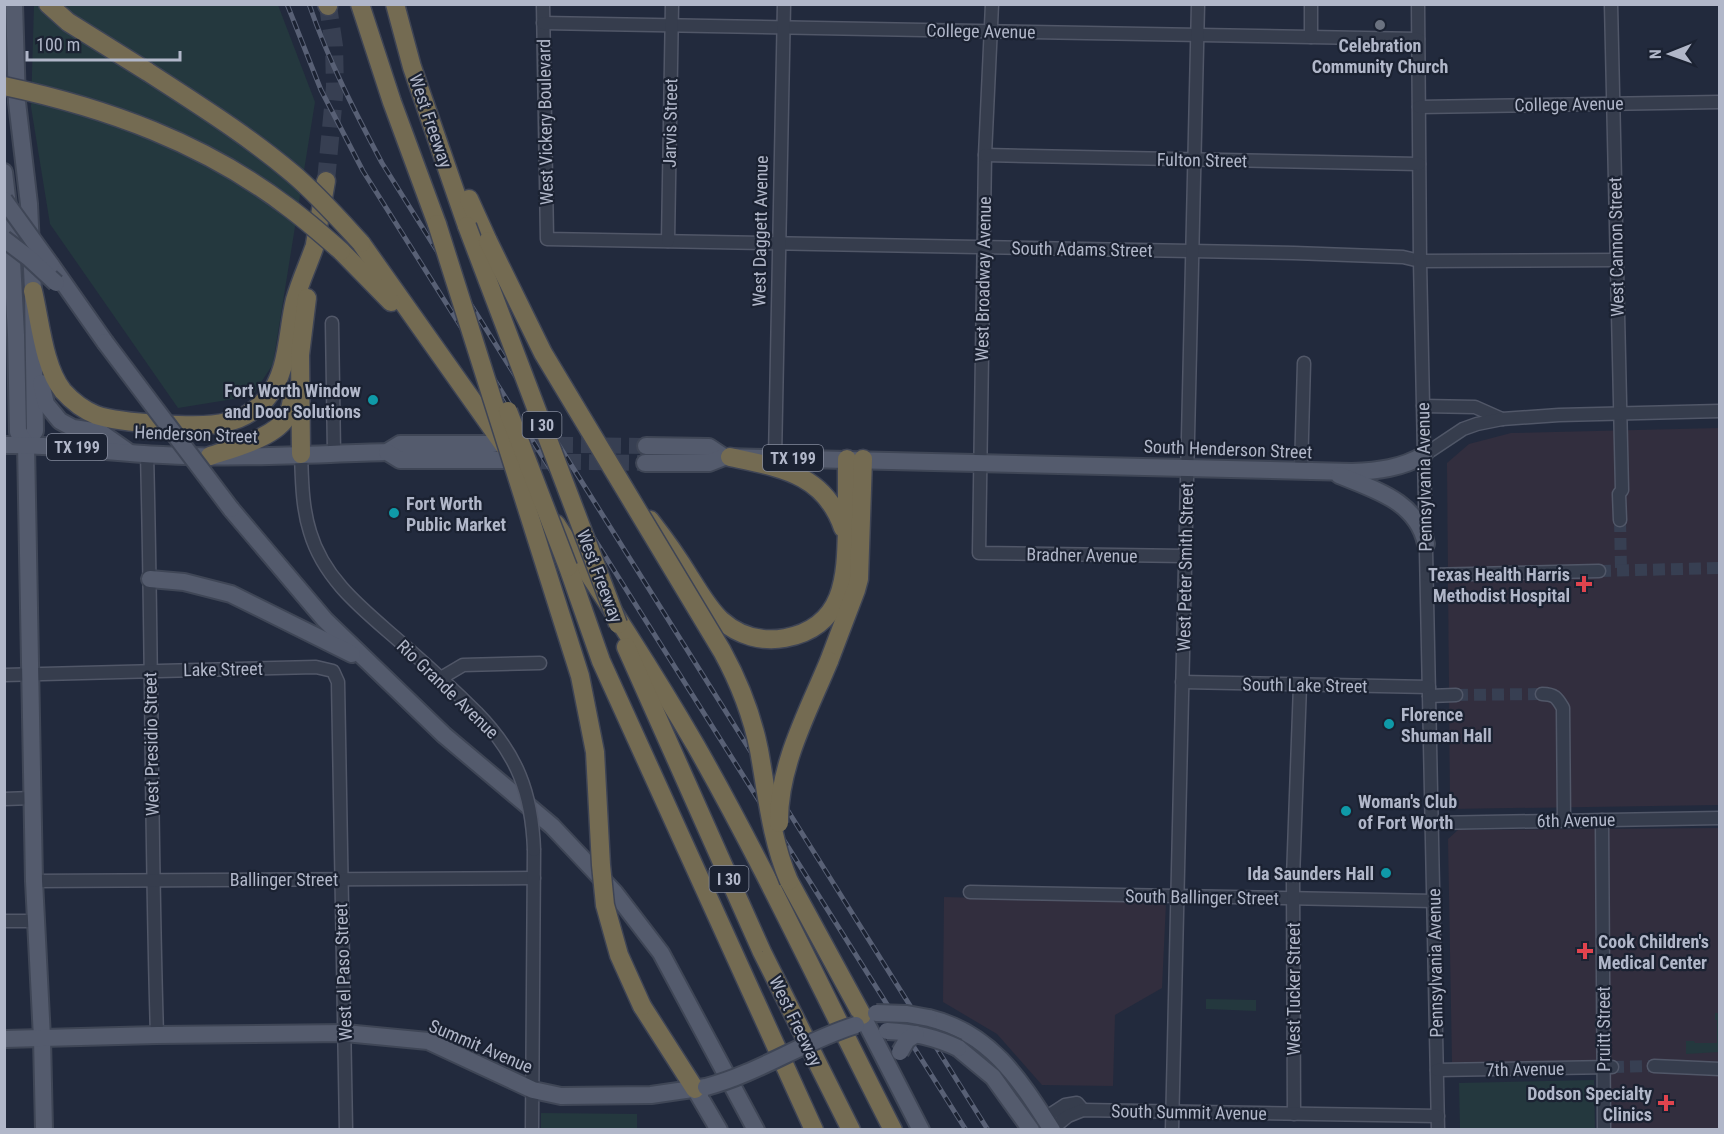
<svg xmlns="http://www.w3.org/2000/svg" width="1724" height="1134" viewBox="0 0 1724 1134" font-family="'Roboto Condensed',sans-serif">
<style>
.medical{fill:#322e3e}
.green{fill:#24383e}
.lines{fill:none;stroke-linecap:round;stroke-linejoin:round}
.minor-tunnel{stroke:#373f52;stroke-width:12;stroke-dasharray:12 6;stroke-linecap:butt}
.major-tunnel{stroke:#373f52;stroke-width:16;stroke-dasharray:16 8;stroke-linecap:butt}
.highway-tunnel{stroke:#373f52;stroke-width:18;stroke-dasharray:18 9;stroke-linecap:butt}
.minor-casing{stroke:#515768;stroke-width:15}
.major-casing{stroke:#3f4656;stroke-width:20}
.highway-casing{stroke:#3e4455;stroke-width:21}
.minor{stroke:#363d4d;stroke-width:12}
.major{stroke:#545b6d;stroke-width:16}
.highway{stroke:#746b52;stroke-width:18}
.rail-casing{stroke:#586075;stroke-width:5}
.rail{stroke:#1b2232;stroke-width:3;stroke-dasharray:9;stroke-linecap:butt}
.minor-bridge-casing{stroke:#515768;stroke-width:15;stroke-linecap:butt}
.major-bridge-casing{stroke:#3f4656;stroke-width:20;stroke-linecap:butt}
.highway-bridge-casing{stroke:#3e4455;stroke-width:21;stroke-linecap:butt}
.minor-bridge{stroke:#363d4d;stroke-width:12}
.major-bridge{stroke:#545b6d;stroke-width:16}
.highway-bridge{stroke:#746b52;stroke-width:18}
.worship-dot{fill:#6b7280;stroke:#1b2232;stroke-width:2}
.culture-dot{fill:#0f9aa8;stroke:#1b2232;stroke-width:2}
.health-dot{fill:#e0444e;stroke:#1b2232;stroke-width:2}
.labels{text-anchor:middle;dominant-baseline:central;stroke-width:4.5;stroke-linejoin:round;paint-order:stroke}
.shield{fill:#1b2232;stroke:#848a9c;stroke-width:1.5}
.shield-label{font-size:16px;font-weight:bold;fill:#b1b7c9}
.street-label{font-size:18px;fill:#b1b7c9;stroke:#1b2232}
.poi-label{font-size:18px;font-weight:bold;fill:#b1b7c9;stroke:#1b2232;text-anchor:end}
</style>
<rect width="100%" height="100%" fill="#222a3d"/>
<g class="medical">
<path d="M1719,428V805L1450,809L1447,463L1469,444L1511,433Z"/>
<path d="M1719,828V1129H1609L1607,1063H1452L1448,839L1458,830Z"/>
<path d="M944,897L1166,903L1162,988L1115,1015L1113,1086L1042,1085L997,1034L943,1002Z"/>
</g>
<g class="green">
<path d="M34,5H278L315,102L273,364L252,396L178,408L50,224L31,107Z"/>
<path d="M1206,999L1256,1000V1011L1206,1009Z"/>
<path d="M1715,1013H1719V1052L1686,1054V1041H1694L1695,1043H1717V1020H1715Z"/>
<path d="M1594,1080L1595,1129H1460L1459,1083Z"/>
<path d="M541,1113L637,1114V1129H541Z"/>
</g>
<g class="lines">
<g class="minor-tunnel">
<path d="M1620,520L1621,570"/>
<path d="M1599,571L1720,568"/>
<path d="M1456,695L1542,694"/>
<path d="M1612,1067L1654,1066"/>
</g>
<g class="major-tunnel">
<path d="M509,444L646,446"/>
<path d="M517,461L645,463"/>
</g>
<path class="highway-tunnel" d="M326,181L335,86L334,46L328,6"/>
<defs>
<g id="minor">
<path d="M543,4L547,239L1294,253L1403,257L1420,261L1617,260"/>
<path d="M992,4L985,155L979,553L1185,556"/>
<path d="M1418,4L1420,261L1438,1130"/>
<path d="M1611,4L1622,490L1619,494L1620,520"/>
<path d="M543,23L1418,39"/>
<path d="M1311,37V4"/>
<path d="M1419,107L1720,102"/>
<path d="M985,155L1419,164"/>
<path d="M668,241L672,4"/>
<path d="M332,323L334,453"/>
<path d="M1423,406L1475,407L1502,419"/>
<path d="M147,454C152,648 151,841 157,1035"/>
<path d="M301,454C302,480 302,507 310,532C325,583 368,613 406,647C430,668 454,690 477,713"/>
<path d="M1424,455L1463,429L1477,424L1502,419L1559,415L1720,411"/>
<path d="M775,458L784,4"/>
<path d="M1301,471L1304,363"/>
<path d="M1427,575L1599,571"/>
<path d="M4,675L316,667L333,671L338,682L346,1130"/>
<path d="M441,678L463,665L540,663"/>
<path d="M1182,682L1429,687"/>
<path d="M1542,694C1555,694 1557,698 1563,708L1564,820"/>
<path d="M1429,696L1456,695"/>
<path d="M4,799L32,798"/>
<path d="M1602,820L1604,1130"/>
<path d="M1432,823L1720,818"/>
<path d="M34,881L534,878"/>
<path d="M970,892L1434,901"/>
<path d="M4,921H35"/>
<path d="M1654,1066L1720,1069"/>
<path d="M1437,1070L1612,1067"/>
<path d="M1294,1114L1293,878L1300,685"/>
<path d="M1045,1118L1065,1105L1077,1103L1083,1110"/>
<path d="M1052,1129L1068,1116L1083,1110L1438,1116"/>
<path d="M532,1130L534,850"/>
<path d="M1172,1130L1198,4"/>
</g>
<g id="major">
<path d="M14,4L17,102L29,204L33,291L35,431L26,444L34,881L42,1038L44,1130"/>
<path d="M4,172L10,223L16,335L18,432L26,444"/>
<path d="M51,265L105,342"/>
<path d="M41,383L46,404L60,421L73,428L100,432L127,451"/>
<path d="M4,445C58,444 110,453 163,455C238,459 312,454 387,452L400,444H493"/>
<path d="M646,446L709,447L724,457"/>
<path d="M387,452L400,460H504"/>
<path d="M645,463H709L724,457L1352,472C1378,471 1402,468 1424,455"/>
<path d="M1339,475C1375,490 1417,501 1426,544"/>
<path d="M231,509L325,620L444,735L552,826L615,893L661,953L756,1130"/>
<path d="M150,579L184,582L231,594L352,654"/>
<path d="M862,1015L921,1130"/>
<path d="M929,1018C991,1033 1020,1080 1052,1130"/>
<path d="M4,1039L157,1035L345,1033L428,1041L533,1090L561,1096L651,1095L706,1087"/>
<path d="M958,1048L993,1077L1031,1130"/>
<path d="M695,1089L719,1130"/>
</g>
<g id="highway">
<path d="M48,4L68,22L148,72"/>
<path d="M327,4L328,6"/>
<path d="M360,4L392,102L437,224"/>
<path d="M395,4L412,67L467,226"/>
<path d="M469,199L488,241"/>
<path d="M361,243L506,448"/>
<path d="M315,244L326,181"/>
<path d="M341,251L391,302"/>
<path d="M33,291C40,320 44,368 63,391C72,401 84,410 96,415C119,423 203,429 227,422C242,419 256,410 266,399C289,373 287,332 295,300C300,282 308,265 314,248"/>
<path d="M301,454L300,355L307,298"/>
<path d="M210,456C233,448 276,438 288,415C291,408 292,400 293,392"/>
<path d="M730,457C780,468 824,473 843,528"/>
<path d="M650,520C664,538 677,556 689,576C699,591 708,608 721,620C739,636 762,642 785,638C845,627 846,577 847,528C847,505 847,482 847,459"/>
<path d="M556,524C604,597 652,670 696,746C767,871 827,1002 893,1130"/>
<path d="M568,567L601,661L814,1130"/>
<path d="M626,647L762,952L851,1130"/>
<path d="M829,661L856,590L859,579L863,459"/>
<path d="M789,881L862,1015"/>
<path d="M642,1006L695,1089"/>
</g>
</defs>
<use href="#minor" class="minor-casing"/>
<use href="#major" class="major-casing"/>
<use href="#highway" class="highway-casing"/>
<use href="#minor" class="minor"/>
<use href="#major" class="major"/>
<use href="#highway" class="highway"/>
<defs>
<g id="rail">
<path d="M287,4L321,90L363,171L966,1130"/>
<path d="M309,4C329,62 354,110 382,163L988,1130"/>
</g>
</defs>
<use href="#rail" class="rail-casing"/>
<use href="#rail" class="rail"/>
<defs>
<path id="minor-bridge" d="M477,713C517,754 532,793 534,850"/>
<g id="major-bridge">
<path d="M4,200L51,265"/>
<path d="M4,239L29,258L56,283"/>
<path d="M105,342L231,509"/>
<path d="M876,1013L907,1014L929,1018"/>
<path d="M887,1031C912,1032 935,1037 958,1048"/>
<path d="M900,1052L907,1040L916,1034"/>
<path d="M706,1087C759,1073 804,1041 856,1025"/>
</g>
<g id="highway-bridge">
<path d="M148,72C197,104 247,135 292,173C317,194 339,219 361,243"/>
<path d="M4,86C107,108 204,143 288,207C307,221 324,236 341,251"/>
<path d="M437,224L580,676L595,752L601,865L605,905L619,955L642,1006"/>
<path d="M467,226L618,624"/>
<path d="M488,241L543,353L722,651C739,682 752,715 759,750C767,794 771,839 789,881"/>
<path d="M508,411L568,567"/>
<path d="M779,823C778,766 808,712 829,661"/>
</g>
</defs>
<use href="#minor-bridge" class="minor-bridge-casing"/>
<use href="#major-bridge" class="major-bridge-casing"/>
<use href="#highway-bridge" class="highway-bridge-casing"/>
<use href="#minor-bridge" class="minor-bridge"/>
<use href="#major-bridge" class="major-bridge"/>
<use href="#highway-bridge" class="highway-bridge"/>
</g>
<circle class="worship-dot" cx="1380" cy="25" r="6"/>
<g class="culture-dot">
<circle cx="373" cy="400" r="6"/>
<circle cx="394" cy="513" r="6"/>
<circle cx="1389" cy="724" r="6"/>
<circle cx="1346" cy="811" r="6"/>
<circle cx="1386" cy="873" r="6"/>
</g>
<g class="health-dot">
<path d="M1581 575h6v6h6v6h-6v6h-6v-6h-6v-6h6z"/>
<path d="M1582 942h6v6h6v6h-6v6h-6v-6h-6v-6h6z"/>
<path d="M1663 1094h6v6h6v6h-6v6h-6v-6h-6v-6h6z"/>
</g>
<g class="labels">
<g class="shield">
<rect x="522.5" y="412" width="39" height="26" rx="4.5"/>
<rect x="47" y="434" width="60" height="26" rx="4.5"/>
<rect x="763" y="445" width="60" height="26" rx="4.5"/>
<rect x="709.5" y="866" width="39" height="26" rx="4.5"/>
</g>
<g class="shield-label">
<text x="542" y="425">I 30</text>
<text x="77" y="447">TX 199</text>
<text x="793" y="458">TX 199</text>
<text x="729" y="879">I 30</text>
</g>
<g class="street-label">
<text transform="translate(981 31) rotate(1)">College Avenue</text>
<text transform="translate(1569 104) rotate(-1)">College Avenue</text>
<text transform="translate(431 121) rotate(71)">West Freeway</text>
<text transform="translate(545 122) rotate(-91)">West Vickery Boulevard</text>
<text transform="translate(670 123) rotate(-89)">Jarvis Street</text>
<text transform="translate(1202 160) rotate(1)">Fulton Street</text>
<text transform="translate(760 231) rotate(-89)">West Daggett Avenue</text>
<text transform="translate(1616 247) rotate(-91)">West Cannon Street</text>
<text transform="translate(1082 249) rotate(1)">South Adams Street</text>
<text transform="translate(983 279) rotate(-89)">West Broadway Avenue</text>
<text transform="translate(196 434) rotate(2)">Henderson Street</text>
<text transform="translate(1228 449) rotate(2)">South Henderson Street</text>
<text transform="translate(1424 477) rotate(-91)">Pennsylvania Avenue</text>
<text transform="translate(1082 555) rotate(1)">Bradner Avenue</text>
<text transform="translate(1185 567) rotate(-89)">West Peter Smith Street</text>
<text transform="translate(600 576) rotate(69)">West Freeway</text>
<text transform="translate(223 669) rotate(-1)">Lake Street</text>
<text transform="translate(1305 685) rotate(1)">South Lake Street</text>
<text transform="translate(448 689) rotate(44)">Rio Grande Avenue</text>
<text transform="translate(151 744) rotate(-91)">West Presidio Street</text>
<text transform="translate(1576 820) rotate(-1)">6th Avenue</text>
<text x="284" y="879">Ballinger Street</text>
<text transform="translate(1202 897) rotate(1)">South Ballinger Street</text>
<text transform="translate(1435 963) rotate(-91)">Pennsylvania Avenue</text>
<text transform="translate(343 972) rotate(-92)">West el Paso Street</text>
<text transform="translate(1293 989) rotate(-90)">West Tucker Street</text>
<text transform="translate(796 1021) rotate(64)">West Freeway</text>
<text transform="translate(1603 1029) rotate(-90)">Pruitt Street</text>
<text transform="translate(481 1046) rotate(23)">Summit Avenue</text>
<text transform="translate(1525 1069) rotate(-1)">7th Avenue</text>
<text transform="translate(1189 1112) rotate(1)">South Summit Avenue</text>
</g>
<g class="poi-label">
<text x="1380" y="45" text-anchor="middle">Celebration<tspan x="1380" dy="21">Community Church</tspan></text>
<text x="361" y="390">Fort Worth Window<tspan x="361" dy="21">and Door Solutions</tspan></text>
<text x="406" y="503" text-anchor="start">Fort Worth<tspan x="406" dy="21">Public Market</tspan></text>
<text x="1570" y="574">Texas Health Harris<tspan x="1570" dy="21">Methodist Hospital</tspan></text>
<text x="1401" y="714" text-anchor="start">Florence<tspan x="1401" dy="21">Shuman Hall</tspan></text>
<text x="1358" y="801" text-anchor="start">Woman's Club<tspan x="1358" dy="21">of Fort Worth</tspan></text>
<text x="1374" y="873">Ida Saunders Hall</text>
<text x="1598" y="941" text-anchor="start">Cook Children's<tspan x="1598" dy="21">Medical Center</tspan></text>
<text x="1652" y="1093">Dodson Specialty<tspan x="1652" dy="21">Clinics</tspan></text>
</g>
</g>
<rect width="1724" height="1134" fill="none" stroke="#b1b7c9" stroke-width="12"/>
<g transform="translate(1670 54) rotate(269)" stroke="#1b2232" stroke-width="4.5" paint-order="stroke">
<path d="M0-4.5L10 22L0 15L-10 22Z" fill="#b1b7c9"/>
<text y="-9" font-size="16" font-weight="bold" text-anchor="middle" fill="#b1b7c9">N</text>
</g>
<path d="M27 51v9h153v-9" fill="none" stroke="#b1b7c9" stroke-width="3"/>
<text x="36" y="51" font-size="18" fill="#b1b7c9" stroke="#1b2232" stroke-width="4.5" paint-order="stroke">100 m</text>
</svg>
